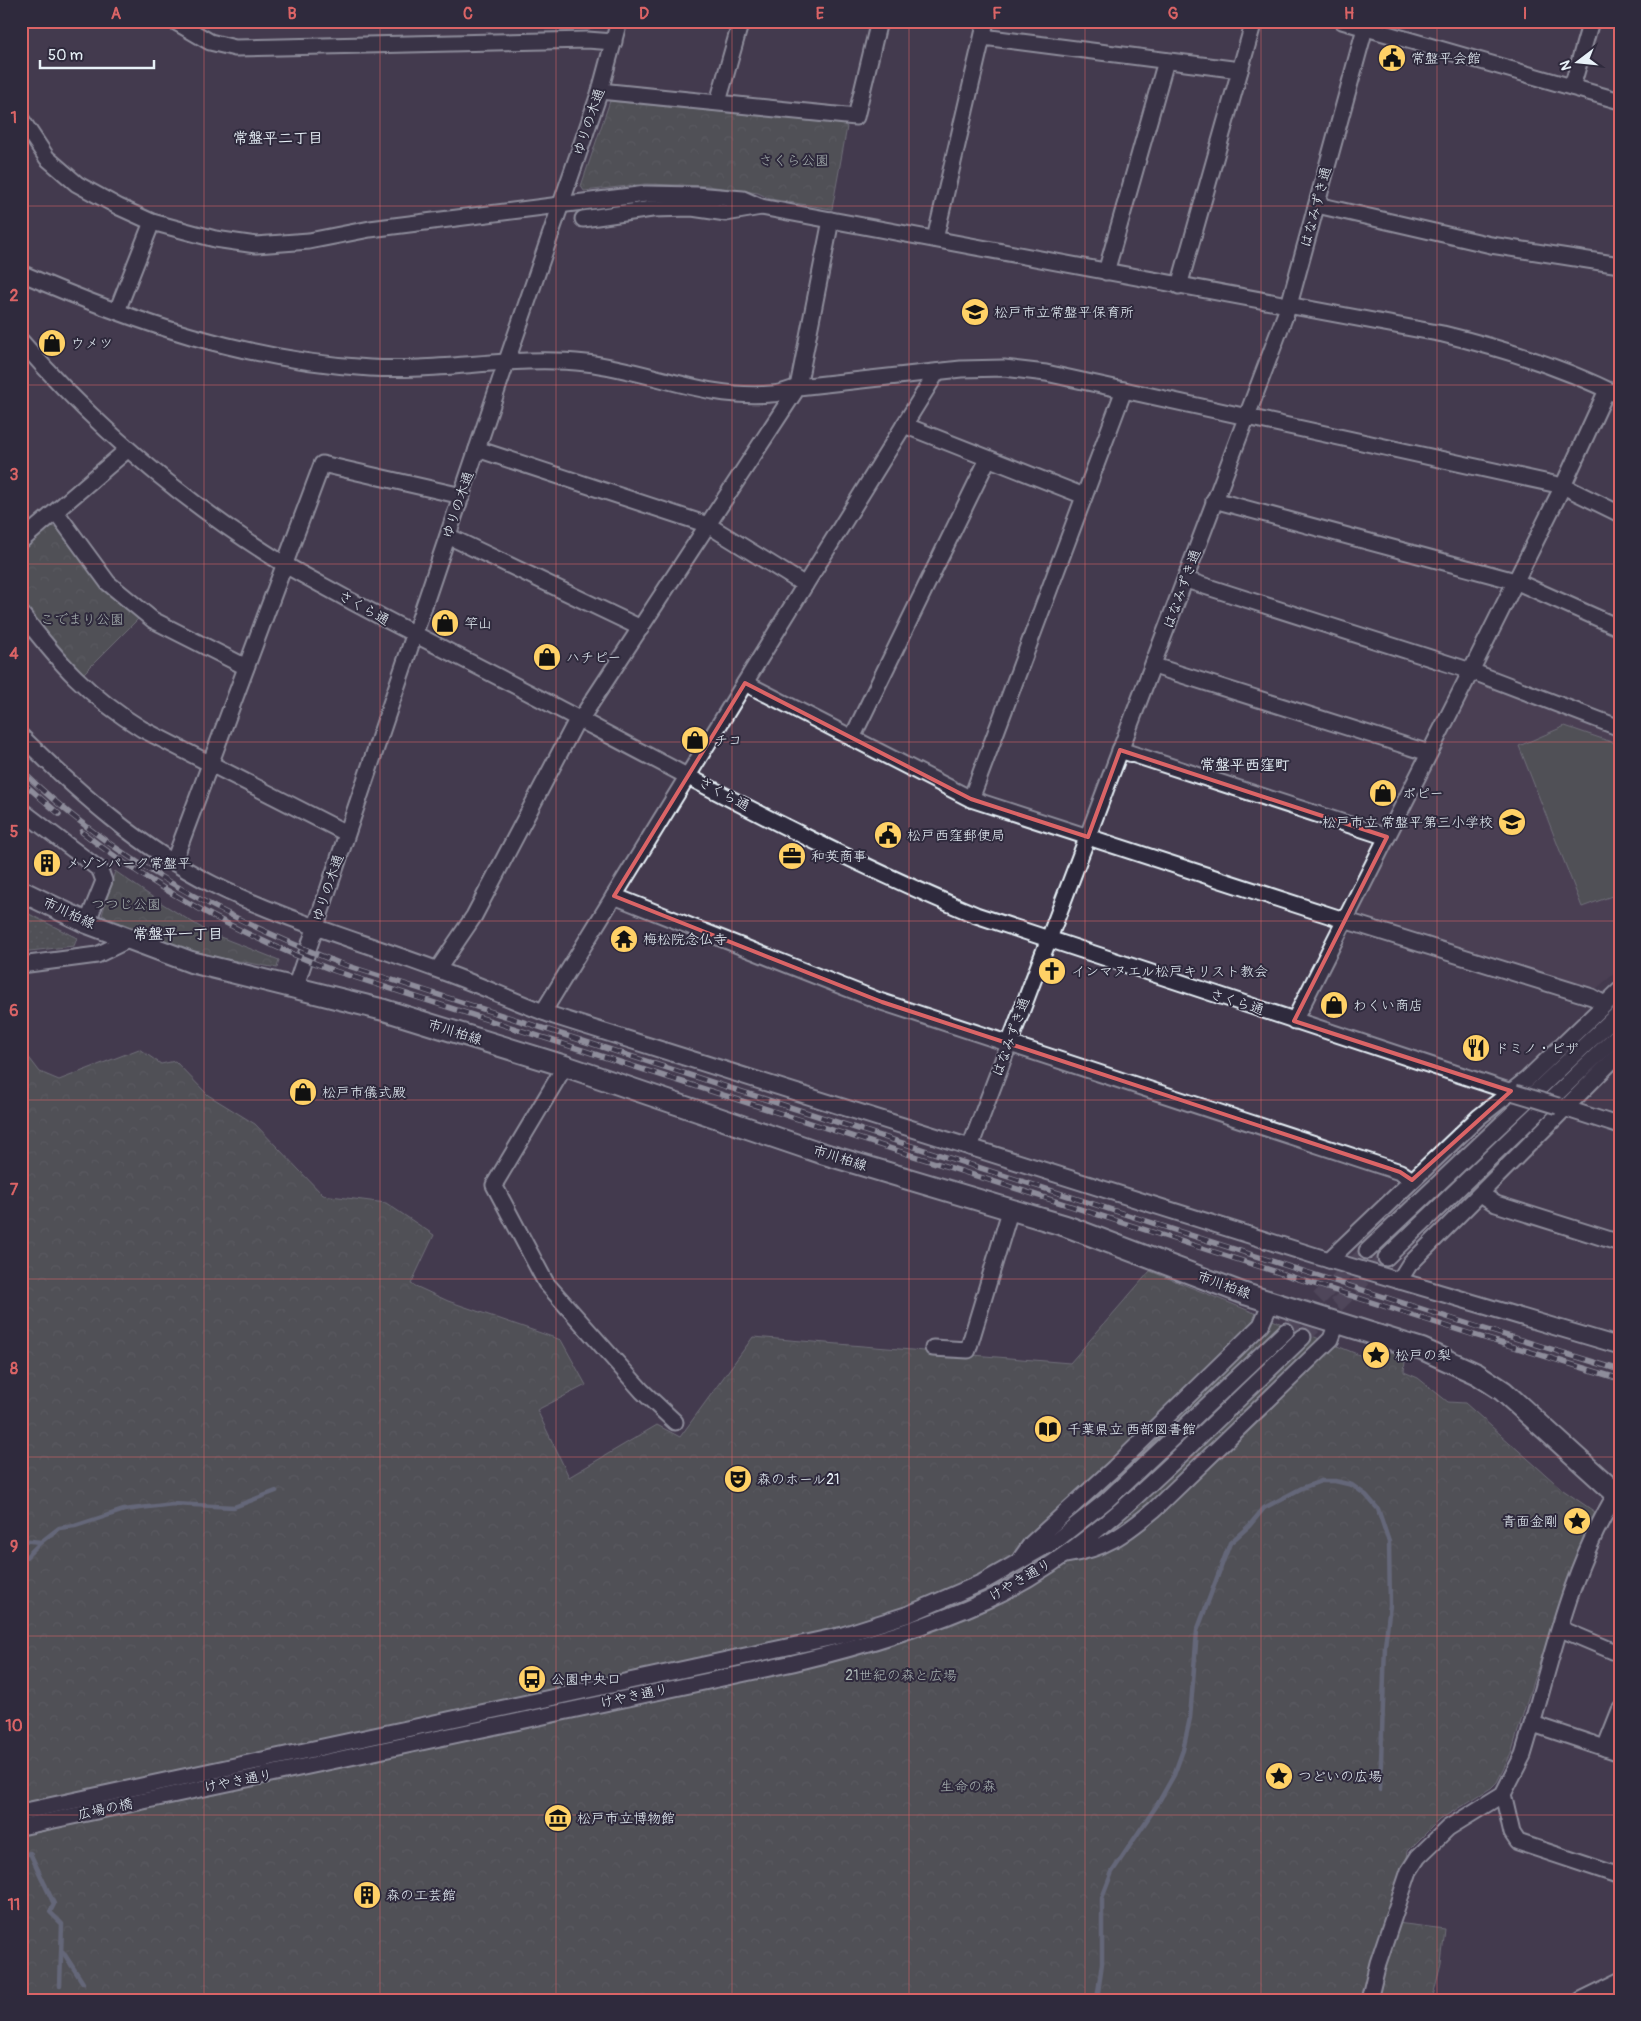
<svg xmlns="http://www.w3.org/2000/svg" width="1641" height="2021" viewBox="0 0 1641 2021" font-family="Pangolin,'Klee One',sans-serif">
<style>
.built{fill:#53455a}
.grass{fill:url(#grass-dots);stroke:#a4aeac}
.forest{fill:url(#forest-crowns);stroke:#a4aeac}
.pitch{fill:#5f6a5f;stroke:#a4aeac}
.lines{fill:none;stroke-linecap:round;stroke-linejoin:round}
.stream{stroke:#8d9dad;stroke-width:4.5}
.minor-tunnel{stroke:#5d5568;stroke-width:15;stroke-dasharray:15 8;stroke-linecap:butt}
.minor-casing{stroke:#e8f1f8;stroke-width:19}
.major-casing{stroke:#e8f1f8;stroke-width:24}
.minor{stroke:#2f2a3d;stroke-width:15}
.major{stroke:#2f2a3d;stroke-width:20}
.rail-casing{stroke:#e8f1f8;stroke-width:5.5}
.rail{stroke:#2f2a3d;stroke-width:4;stroke-dasharray:11;stroke-linecap:butt}
.minor-bridge-casing{stroke:#e8f1f8;stroke-width:19;stroke-linecap:butt}
.minor-bridge{stroke:#2f2a3d;stroke-width:15}
.marked{fill:none;stroke:#db6466;stroke-width:4;stroke-linejoin:round}
.grid{fill:none;stroke:#db6466;stroke-width:1;stroke-opacity:0.55}
.labels{text-anchor:middle;dominant-baseline:central;stroke-width:4;stroke-linejoin:round;paint-order:stroke}
.poi-label{font-size:14px;fill:#e8f1f8;stroke:#2f2a3d;text-anchor:start}
.street-label{font-size:14px;fill:#e8f1f8;stroke:#2f2a3d}
.park-label{font-size:14px;fill:#aab4b3;stroke:#2f2a3d}
.neighbourhood-label{font-size:15px;font-weight:bold;fill:#e8f1f8;stroke:#2f2a3d}
.neatline{fill:none;stroke:#db6466;stroke-width:2}
.grid-label{font-size:16px;text-anchor:middle;font-weight:bold;fill:#db6466}
</style>
<defs>
<pattern id="grass-dots" width="8" height="8" patternUnits="userSpaceOnUse" patternTransform="scale(1.25)"><rect width="8" height="8" fill="#5f6a5f"/><path d="M2 2h.1M6 6h.1" fill="none" stroke="#768077" stroke-width="1.8" stroke-linecap="round"/></pattern>
<pattern id="forest-crowns" width="20" height="18" patternUnits="userSpaceOnUse" patternTransform="scale(1.25)"><rect width="20" height="18" fill="#5f6a5f"/><path d="M2 6a3 3 0 1 1 6 0M12 15a3 3 0 1 1 6 0" fill="none" stroke="#768077"/></pattern>
</defs>
<rect width="100%" height="100%" fill="#443a4e"/>
<filter id="ink" filterUnits="userSpaceOnUse"><feTurbulence type="fractalNoise" baseFrequency=".02" numOctaves="2"/><feDisplacementMap in="SourceGraphic" scale="10" xChannelSelector="R" yChannelSelector="G"/><feConvolveMatrix kernelMatrix="1 2 1 2 8 2 1 2 1" color-interpolation-filters="sRGB"/></filter>
<g filter="url(#ink)">
<path class="built" d="M1479,681L1620,734V969L1593,991L1364,922L1360,911L1472,686Z"/>
<path class="grass" d="M21,910L77,938L74,946L21,952Z"/>
<g class="forest">
<path d="M610,101L843,124L847,127L832,209L770,199L758,193L708,186L645,184L584,191L581,186Z"/>
<path d="M50,526L59,528L140,617L82,675L47,638L21,603V551Z"/>
<path d="M115,871L158,901L210,933L279,960L277,968L194,953L102,915Z"/>
<path d="M21,1047L40,1072L59,1080L139,1049L161,1064L175,1061L208,1095L255,1124L323,1195L386,1203L434,1235L411,1284L448,1301L561,1340L586,1385L537,1410L569,1477L657,1425L680,1437L753,1337L1070,1363L1150,1271L1362,1356L1406,1350L1404,1372L1418,1378L1448,1402L1465,1403L1563,1490L1595,1512L1534,1678L1511,1754L1497,1782L1491,1788L1439,1820L1408,1851L1397,1923L1445,1929L1441,1964L1432,2000H21Z"/>
</g>
<path class="pitch" d="M1565,726L1620,745V893L1582,907L1519,746Z"/>
<g class="lines">
<g class="stream">
<path d="M21,1540L41,1542L21,1562"/>
<path d="M41,1542L59,1528L75,1526L124,1510L173,1504L234,1507L276,1491"/>
<path d="M21,1845L24,1855"/>
<path d="M21,1856L30,1853L54,1904L50,1912L62,1924L60,1986"/>
<path d="M21,1929L26,1942L21,1957"/>
<path d="M63,1952L83,1983"/>
<path d="M1097,2000L1102,1963V1898L1112,1872L1157,1805L1174,1775L1183,1750L1190,1718L1197,1631L1230,1543L1249,1526L1264,1508L1302,1488L1321,1481H1335L1352,1485L1366,1495L1378,1509L1389,1542L1390,1605L1385,1646L1380,1790"/>
</g>
<g class="minor-tunnel">
<path d="M1286,1331L1367,1251"/>
<path d="M1303,1337L1386,1258"/>
</g>
<defs>
<g id="minor">
<path d="M174,21L210,42L235,48L587,40L614,42"/>
<path d="M1342,21L1620,101"/>
<path d="M983,37L1240,70"/>
<path d="M1572,87L1591,21"/>
<path d="M600,91L856,117L879,21"/>
<path d="M718,102L741,21"/>
<path d="M21,119L47,158L77,184L119,207L152,222L215,239L256,245L309,241L370,229L646,194L696,195L743,199L761,207L1443,334C1505,349 1563,367 1620,396"/>
<path d="M1317,205L1491,245L1620,265"/>
<path d="M583,219L652,209L692,208L726,213L761,207"/>
<path d="M935,239L986,21"/>
<path d="M1106,272L1166,61"/>
<path d="M21,273C133,322 248,361 370,368C442,372 515,355 586,363C648,370 707,400 771,394C780,394 789,390 798,387L961,369L1004,368L1046,373L1563,486L1620,514"/>
<path d="M1179,286L1254,21"/>
<path d="M117,311L152,222"/>
<path d="M21,341C96,428 184,502 282,563C304,576 328,588 351,601C419,637 488,671 556,707C694,780 832,855 976,915L1515,1093"/>
<path d="M904,425L1084,496"/>
<path d="M477,449L708,525L805,585L937,372"/>
<path d="M1214,500L1515,581L1620,628"/>
<path d="M56,512L108,583L153,620L246,667"/>
<path d="M448,536L641,628"/>
<path d="M21,541L127,450"/>
<path d="M1186,580L1471,671L1620,728"/>
<path d="M21,613C60,664 87,695 142,729L346,833"/>
<path d="M1154,666L1429,753"/>
<path d="M745,683L971,799L1344,920L1592,997L1605,1004"/>
<path d="M580,720L798,387L831,220"/>
<path d="M21,736C79,793 139,847 212,884C284,920 363,942 438,970C478,984 515,1002 554,1016L1319,1257L1620,1346"/>
<path d="M852,738L988,459"/>
<path d="M1120,750L1387,837"/>
<path d="M971,799L1124,390"/>
<path d="M21,810L100,870L104,881L87,923"/>
<path d="M174,861L322,464L462,496"/>
<path d="M614,896L805,585"/>
<path d="M21,965L97,955L130,939"/>
<path d="M438,969L474,916L578,718"/>
<path d="M295,988L501,378L600,91L619,21"/>
<path d="M543,1012L614,896L882,1002L1400,1172L1412,1180"/>
<path d="M1294,1021L1471,671L1563,486L1607,390"/>
<path d="M565,1066L494,1185L546,1283L642,1391L675,1422"/>
<path d="M1558,1106L1620,1126"/>
<path d="M970,1147L1289,305L1367,21"/>
<path d="M1481,1194L1496,1204L1620,1243"/>
<path d="M1367,1251L1620,1012"/>
<path d="M1386,1258L1620,1033"/>
<path d="M1329,1260L1479,1117L1526,1080L1620,990"/>
<path d="M1399,1281L1409,1265L1620,1053"/>
<path d="M933,1348L968,1350L1011,1208"/>
<path d="M1065,1555C1104,1550 1125,1534 1155,1509L1331,1339L1337,1323"/>
<path d="M1021,1558L1031,1544L1114,1468L1261,1325L1271,1302"/>
<path d="M1561,1629L1620,1654"/>
<path d="M1533,1724L1620,1753"/>
<path d="M1605,1748L1620,1710"/>
<path d="M1503,1794L1512,1833L1518,1842L1620,1876"/>
<path d="M21,1812L843,1635L909,1614L981,1583L1057,1540L1106,1501L1286,1331"/>
<path d="M21,1827L793,1663C860,1647 925,1628 987,1600C1066,1564 1130,1504 1191,1445C1228,1409 1266,1373 1303,1337"/>
<path d="M1369,2000L1378,1963L1409,1871L1418,1857L1448,1828L1503,1794L1523,1755C1550,1667 1568,1573 1616,1494"/>
<path d="M1581,2000L1620,1981"/>
</g>
<path id="major" d="M21,891L87,923L191,962L384,1010L565,1066L821,1153L1066,1226L1245,1294L1422,1349L1477,1374L1503,1391L1620,1497"/>
</defs>
<use href="#minor" class="minor-casing"/>
<use href="#major" class="major-casing"/>
<use href="#minor" class="minor"/>
<use href="#major" class="major"/>
<defs>
<g id="rail">
<path d="M21,770C112,859 221,916 339,963L1475,1326L1620,1370"/>
<path d="M21,781L59,814"/>
<path d="M82,832C159,892 245,937 335,971L1471,1334L1620,1379"/>
</g>
</defs>
<use href="#rail" class="rail-casing"/>
<use href="#rail" class="rail"/>
<defs>
<path id="minor-bridge" d="M1515,1093L1558,1106"/>
</defs>
<use href="#minor-bridge" class="minor-bridge-casing"/>
<use href="#minor-bridge" class="minor-bridge"/>
</g>
</g>
<path d="M0 0H1641V2021H0ZM745,683L971,799L1088,837L1120,750L1387,837L1294,1021L1511,1091L1412,1180L1400,1172L882,1002L614,896Z" fill="#443a4e" fill-opacity=".55" fill-rule="evenodd"/>
<path class="marked" d="M745,683L971,799L1088,837L1120,750L1387,837L1294,1021L1511,1091L1412,1180L1400,1172L882,1002L614,896Z"/>
<path class="grid" d="M204,21V2000M380,21V2000M556,21V2000M732,21V2000M909,21V2000M1085,21V2000M1261,21V2000M1437,21V2000M21,206H1620M21,385H1620M21,564H1620M21,742H1620M21,921H1620M21,1100H1620M21,1279H1620M21,1457H1620M21,1636H1620M21,1815H1620"/>
<defs>
<symbol id="civic-disc" viewBox="-11 -11 22 22"><circle r="9.5" fill="#ffd166" stroke="#2f2a3d"/><path d="M-.6-6.5H3V-4.5H.6V-3L4-1V1h2V6H-6V1h2V-1L-.6-3ZM-1.2 2.5V6h2.4V2.5Z" fill="#111"/></symbol>
<symbol id="school-disc" viewBox="-11 -11 22 22"><circle r="9.5" fill="#ffd166" stroke="#2f2a3d"/><path d="M0-5L7-2L0 1L-7-2ZM-4 1L0 2.5L4 1V4Q0 6-4 4Z" fill="#111"/></symbol>
<symbol id="shop-disc" viewBox="-11 -11 22 22"><circle r="9.5" fill="#ffd166" stroke="#2f2a3d"/><path d="M-5-2.5h2.3a2.7 3.5 0 0 1 5.4 0H5L5.5 6h-11ZM-1.5-2.5h3a1.5 2.3 0 0 0-3 0Z" fill="#111"/></symbol>
<symbol id="office-disc" viewBox="-11 -11 22 22"><circle r="9.5" fill="#ffd166" stroke="#2f2a3d"/><path d="M-6-3h4V-5.5h4V-3h4V5H-6ZM-1-4.5V-3h2v-1.5ZM-6 0V1H6V0Z" fill="#111"/></symbol>
<symbol id="building-disc" viewBox="-11 -11 22 22"><circle r="9.5" fill="#ffd166" stroke="#2f2a3d"/><path d="M-4-6H4V6H1V3H-1V6H-4ZM-2.5-4.3h1.7v1.8h-1.7ZM.8-4.3h1.7v1.8H.8ZM-2.5-1h1.7V.8h-1.7ZM.8-1h1.7V.8H.8Z" fill="#111"/></symbol>
<symbol id="temple-disc" viewBox="-11 -11 22 22"><circle r="9.5" fill="#ffd166" stroke="#2f2a3d"/><path d="M0-6L5-2H3V0L6.5 2.5H4V6H1.5V3h-3V6H-4V2.5H-6.5L-3 0V-2H-5Z" fill="#111"/></symbol>
<symbol id="church-disc" viewBox="-11 -11 22 22"><circle r="9.5" fill="#ffd166" stroke="#2f2a3d"/><path d="M-1.2-6h2.4v3.5h3.3v2.4h-3.3V6h-2.4V-.1h-3.3v-2.4h3.3Z" fill="#111"/></symbol>
<symbol id="restaurant-disc" viewBox="-11 -11 22 22"><circle r="9.5" fill="#ffd166" stroke="#2f2a3d"/><path d="M-5-6h1v4h1v-4h1v4h1v-4h1v5L-1.5 .5V6h-2V.5L-5-1ZM5-6V6H3V1.5H1.5Q1.5-4 5-6Z" fill="#111"/></symbol>
<symbol id="sight-disc" viewBox="-11 -11 22 22"><circle r="9.5" fill="#ffd166" stroke="#2f2a3d"/><path d="M0-6L1.8-2.2L6-1.7L2.9 1.2L3.7 5.4L0 3.3L-3.7 5.4L-2.9 1.2L-6-1.7L-1.8-2.2Z" fill="#111"/></symbol>
<symbol id="library-disc" viewBox="-11 -11 22 22"><circle r="9.5" fill="#ffd166" stroke="#2f2a3d"/><path d="M-6-4Q-3-5.5-.7-3.5V5Q-3 3-6 4ZM6-4Q3-5.5 .7-3.5V5Q3 3 6 4Z" fill="#111"/></symbol>
<symbol id="theatre-disc" viewBox="-11 -11 22 22"><circle r="9.5" fill="#ffd166" stroke="#2f2a3d"/><path d="M-5-5.5Q0-4 5-5.5V0Q5 5 0 6Q-5 5-5 0ZM-3.3-2.5H-1v1.5H-3.3ZM1-2.5H3.3v1.5H1ZM-2.8 1Q0 5.5 2.8 1Z" fill="#111"/></symbol>
<symbol id="bus-disc" viewBox="-11 -11 22 22"><circle r="9.5" fill="#ffd166" stroke="#2f2a3d"/><path d="M-5-6H5V4H4V6H2V4H-2V6H-4V4H-5ZM-3.5-4V0h7V-4ZM-3.5 1.2v1.5H-2V1.2ZM2 1.2v1.5H3.5V1.2Z" fill="#111"/></symbol>
<symbol id="museum-disc" viewBox="-11 -11 22 22"><circle r="9.5" fill="#ffd166" stroke="#2f2a3d"/><path d="M0-6L6-3V-2H-6V-3ZM-5-1h2V3h-2ZM-1-1h2V3h-2ZM3-1h2V3H3ZM-6 4H6V6H-6Z" fill="#111"/></symbol>
</defs>
<g fill-rule="evenodd">
<use href="#civic-disc" x="1376" y="42" width="32" height="32"/>
<use href="#school-disc" x="959" y="296" width="32" height="32"/>
<use href="#shop-disc" x="36" y="327" width="32" height="32"/>
<use href="#shop-disc" x="429" y="607" width="32" height="32"/>
<use href="#shop-disc" x="531" y="641" width="32" height="32"/>
<use href="#shop-disc" x="679" y="724" width="32" height="32"/>
<use href="#shop-disc" x="1367" y="777" width="32" height="32"/>
<use href="#school-disc" x="1496" y="806" width="32" height="32"/>
<use href="#civic-disc" x="872" y="819" width="32" height="32"/>
<use href="#office-disc" x="776" y="840" width="32" height="32"/>
<use href="#building-disc" x="31" y="847" width="32" height="32"/>
<use href="#temple-disc" x="608" y="923" width="32" height="32"/>
<use href="#church-disc" x="1036" y="955" width="32" height="32"/>
<use href="#shop-disc" x="1318" y="989" width="32" height="32"/>
<use href="#restaurant-disc" x="1460" y="1032" width="32" height="32"/>
<use href="#shop-disc" x="287" y="1076" width="32" height="32"/>
<use href="#sight-disc" x="1360" y="1339" width="32" height="32"/>
<use href="#library-disc" x="1032" y="1413" width="32" height="32"/>
<use href="#theatre-disc" x="722" y="1463" width="32" height="32"/>
<use href="#sight-disc" x="1561" y="1505" width="32" height="32"/>
<use href="#bus-disc" x="516" y="1663" width="32" height="32"/>
<use href="#sight-disc" x="1263" y="1760" width="32" height="32"/>
<use href="#museum-disc" x="542" y="1802" width="32" height="32"/>
<use href="#building-disc" x="351" y="1879" width="32" height="32"/>
</g>
<g class="labels">
<g class="poi-label">
<text x="1411" y="58">常盤平会館</text>
<text x="994" y="312">松戸市立常盤平保育所</text>
<text x="71" y="343">ウメツ</text>
<text x="464" y="623">竿山</text>
<text x="566" y="657">ハチピー</text>
<text x="714" y="740">チコ</text>
<text x="1402" y="793">ポピー</text>
<text x="1493" y="822" text-anchor="end">松戸市立 常盤平第三小学校</text>
<text x="907" y="835">松戸西窪郵便局</text>
<text x="811" y="856">和英商事</text>
<text x="66" y="863">メゾンパーク常盤平</text>
<text x="643" y="939">梅松院念仏寺</text>
<text x="1071" y="971">インマヌエル松戸キリスト教会</text>
<text x="1353" y="1005">わくい商店</text>
<text x="1495" y="1048">ドミノ・ピザ</text>
<text x="322" y="1092">松戸市儀式殿</text>
<text x="1395" y="1355">松戸の梨</text>
<text x="1067" y="1429">千葉県立 西部図書館</text>
<text x="757" y="1479">森のホール21</text>
<text x="1558" y="1521" text-anchor="end">青面金剛</text>
<text x="551" y="1679">公園中央口</text>
<text x="1298" y="1776">つどいの広場</text>
<text x="577" y="1818">松戸市立博物館</text>
<text x="386" y="1895">森の工芸館</text>
</g>
<g class="street-label">
<text transform="translate(589 122) rotate(-71)">ゆりの木通</text>
<text transform="translate(1316 207) rotate(-75)">はなみずき通</text>
<text transform="translate(458 505) rotate(-71)">ゆりの木通</text>
<text transform="translate(1182 589) rotate(-70)">はなみずき通</text>
<text transform="translate(364 608) rotate(29)">さくら通</text>
<text transform="translate(724 794) rotate(28)">さくら通</text>
<text transform="translate(328 888) rotate(-71)">ゆりの木通</text>
<text transform="translate(69 913) rotate(25)">市川柏線</text>
<text transform="translate(1237 1002) rotate(18)">さくら通</text>
<text transform="translate(455 1032) rotate(17)">市川柏線</text>
<text transform="translate(1011 1037) rotate(-70)">はなみずき通</text>
<text transform="translate(840 1158) rotate(17)">市川柏線</text>
<text transform="translate(1224 1285) rotate(20)">市川柏線</text>
<text transform="translate(1020 1580) rotate(-30)">けやき通り</text>
<text transform="translate(634 1696) rotate(-12)">けやき通り</text>
<text transform="translate(238 1781) rotate(-11)">けやき通り</text>
<text transform="translate(105 1809) rotate(-12)">広場の橋</text>
</g>
<g class="park-label">
<text x="794" y="160">さくら公園</text>
<text x="82" y="619">こでまり公園</text>
<text x="126" y="904">つつじ公園</text>
<text x="901" y="1675">21世紀の森と広場</text>
<text x="968" y="1786">生命の森</text>
</g>
<g class="neighbourhood-label">
<text x="278" y="138">常盤平二丁目</text>
<text x="1245" y="765">常盤平西窪町</text>
<text x="178" y="934">常盤平一丁目</text>
</g>
</g>
<rect width="1641" height="2021" fill="none" stroke="#2f2a3d" stroke-width="55"/>
<g transform="translate(1578 62) rotate(254)" stroke="#2f2a3d" stroke-width="4" paint-order="stroke">
<path d="M0-4L9 19L0 12L-9 19Z" fill="#e8f1f8"/>
<text y="-8" font-size="14" font-weight="bold" text-anchor="middle" fill="#e8f1f8">N</text>
</g>
<path d="M40 60v8h114v-8" fill="none" stroke="#e8f1f8" stroke-width="2.5"/>
<text x="48" y="60" font-size="15" fill="#e8f1f8" stroke="#2f2a3d" stroke-width="4" paint-order="stroke">50 m</text>
<rect x="28" y="28" width="1586" height="1966" class="neatline"/>
<g class="grid-label">
<text x="116" y="19">A</text>
<text x="292" y="19">B</text>
<text x="468" y="19">C</text>
<text x="644" y="19">D</text>
<text x="820" y="19">E</text>
<text x="997" y="19">F</text>
<text x="1173" y="19">G</text>
<text x="1349" y="19">H</text>
<text x="1525" y="19">I</text>
<text x="14" y="123">1</text>
<text x="14" y="301">2</text>
<text x="14" y="480">3</text>
<text x="14" y="659">4</text>
<text x="14" y="837">5</text>
<text x="14" y="1016">6</text>
<text x="14" y="1195">7</text>
<text x="14" y="1374">8</text>
<text x="14" y="1552">9</text>
<text x="14" y="1731">10</text>
<text x="14" y="1910">11</text>
</g>
</svg>
